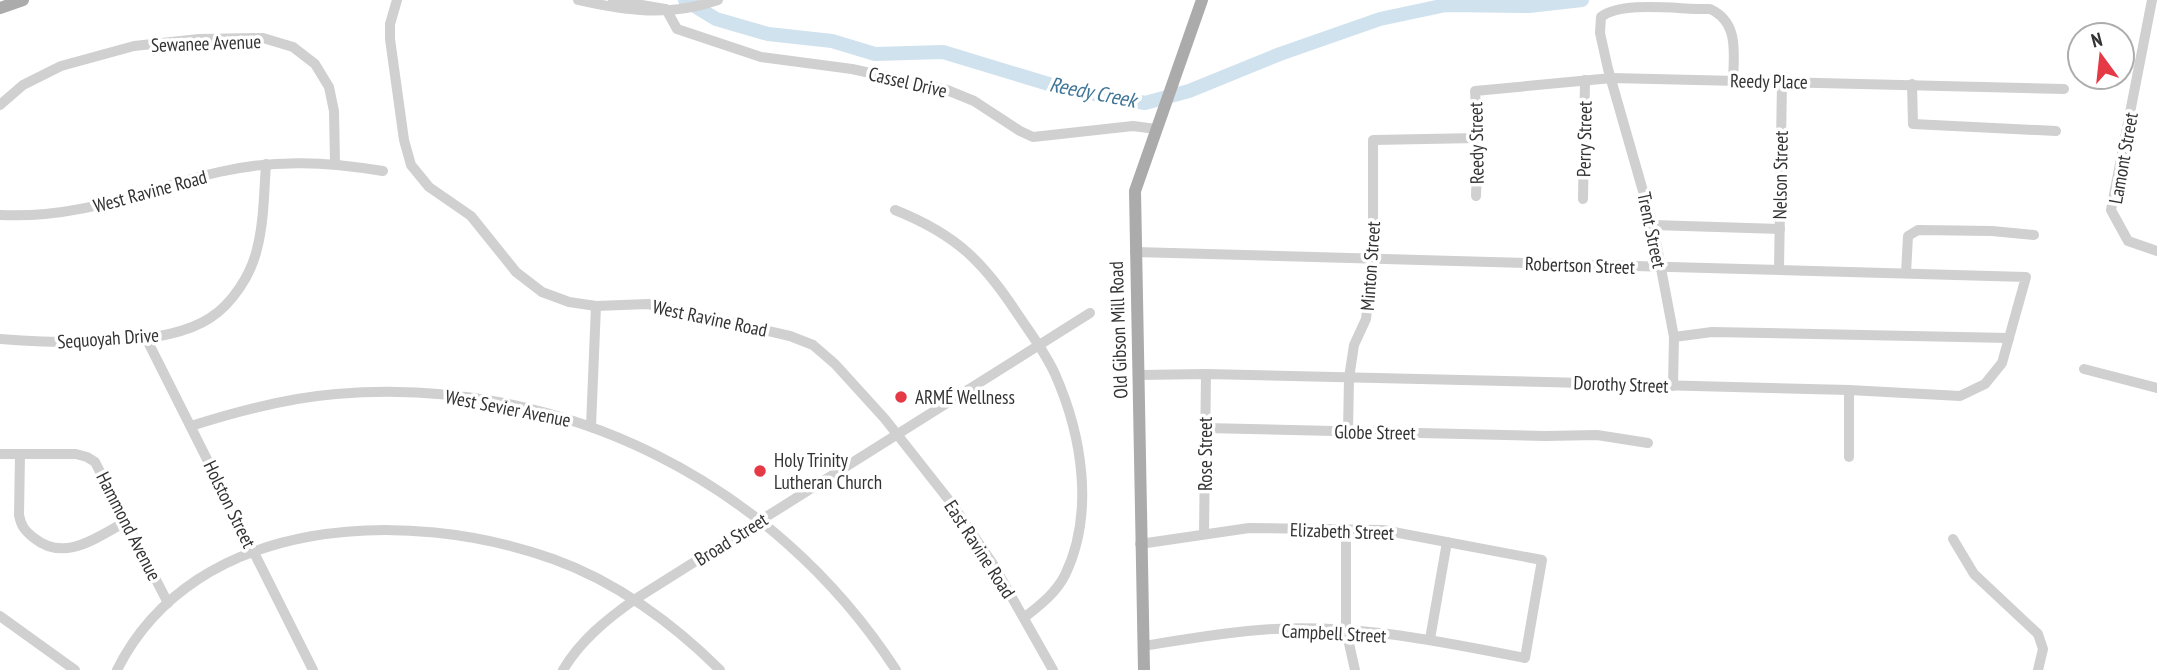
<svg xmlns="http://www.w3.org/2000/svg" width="2157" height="670" viewBox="0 0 2157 670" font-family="'PT Sans Narrow',sans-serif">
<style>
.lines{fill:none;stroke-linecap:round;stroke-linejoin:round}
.river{stroke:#cfe2ee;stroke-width:14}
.minor{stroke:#d0d0d0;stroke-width:10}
.major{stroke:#ababab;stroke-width:12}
.poi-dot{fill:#e63946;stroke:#fff;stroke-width:2.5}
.labels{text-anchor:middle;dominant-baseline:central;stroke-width:7;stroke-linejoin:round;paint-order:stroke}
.street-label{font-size:19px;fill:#333;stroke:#fff}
.poi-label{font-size:19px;fill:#333;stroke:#fff;text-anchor:start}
.water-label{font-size:21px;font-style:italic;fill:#3f7597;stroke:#fff}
</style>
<rect width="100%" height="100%" fill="#fff"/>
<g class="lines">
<path class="river" d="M685,0L716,19L768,34L832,41L875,54L943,52L1062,88L1145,103L1189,91L1280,54L1380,19L1446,5L1529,6L1582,0"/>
<g class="minor">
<path d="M397,0L390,24V39L404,140L411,165L429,187L471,216L516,272L542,292L569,302L596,306L648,304L790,336L813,345L835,364L885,419L952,504L993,564L1053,670"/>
<path d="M578,0C626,11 669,17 718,0"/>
<path d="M613,0L665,9"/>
<path d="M2152,0L2111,210L2128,241L2157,251"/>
<path d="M666,9L677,29L761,57L852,69L947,90L974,101L1020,131L1033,137L1133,126L1156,129"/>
<path d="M1912,84L1913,124L2056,131"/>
<path d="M0,105L23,85L61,66L134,46L199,39L263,38L293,47L315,64L329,87L334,111L335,163"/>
<path d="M1476,196L1478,138L1475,91L1612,78L2064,89"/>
<path d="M1583,199L1585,80"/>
<path d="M895,210C920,220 947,234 968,253C989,272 1005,295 1021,319C1033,337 1046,354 1055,374C1082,435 1095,513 1065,575C1056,593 1040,605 1025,617"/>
<path d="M0,215C83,219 141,190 219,172C275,159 327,162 383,171"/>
<path d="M1653,225L1780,229"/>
<path d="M1135,252L2026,277L2002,363L1985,384L1960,396L1849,390L1545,382L1206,374L1139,375"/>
<path d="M1779,269L1782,81"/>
<path d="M1906,273L1908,236L1918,230L1992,231L2034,235"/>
<path d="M1674,337L1712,332L2009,338"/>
<path d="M146,338L313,670"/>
<path d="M0,339C55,343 163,349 210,318C232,304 251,275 257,249C264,222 264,192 266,164"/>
<path d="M2084,369L2157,388"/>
<path d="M1673,386L1674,337L1653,226L1608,69L1600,33L1601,17C1623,0 1682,10 1710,9C1739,22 1734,53 1733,80"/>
<path d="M191,426C238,411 286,398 336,394C561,375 773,481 896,670"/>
<path d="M591,426L596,306"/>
<path d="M1205,428L1545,436L1597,435L1648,443"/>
<path d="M1348,431L1349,378L1354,345L1366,319L1373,257V140L1478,138"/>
<path d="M0,454H76L87,457L95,462L168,603"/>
<path d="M20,454L19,515C21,526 25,531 34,538C65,563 97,537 127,521"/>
<path d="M1849,457V390"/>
<path d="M1346,531V630L1355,670"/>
<path d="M1204,533L1206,374"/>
<path d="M1953,539L1974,574L2038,634L2043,649L2038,670"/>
<path d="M1140,544L1249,528L1383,530L1542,560L1525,658C1439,641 1348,622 1259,630C1221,633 1181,640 1143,646"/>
<path d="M0,616L75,670"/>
<path d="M1430,639L1447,542"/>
<path d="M117,670C195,514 408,507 553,559C615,581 673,623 720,670"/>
<path d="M563,670C580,641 607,619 634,600L1090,313"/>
</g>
<g class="major">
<path d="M0,8L23,0"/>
<path d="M1144,670L1135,191L1202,0"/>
</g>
</g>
<g class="poi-dot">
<circle cx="901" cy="397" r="7"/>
<circle cx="760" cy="471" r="7"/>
</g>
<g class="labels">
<g class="street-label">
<text transform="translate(206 43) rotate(-2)">Sewanee Avenue</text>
<text transform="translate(1769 81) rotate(1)">Reedy Place</text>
<text transform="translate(908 82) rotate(13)">Cassel Drive</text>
<text transform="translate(1584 139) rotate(-89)">Perry Street</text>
<text transform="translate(1476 143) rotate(-91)">Reedy Street</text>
<text transform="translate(2123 158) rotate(-80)">Lamont Street</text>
<text transform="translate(1780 175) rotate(-89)">Nelson Street</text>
<text transform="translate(150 191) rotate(-15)">West Ravine Road</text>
<text transform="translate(1652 230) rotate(78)">Trent Street</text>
<text transform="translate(1580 265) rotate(2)">Robertson Street</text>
<text transform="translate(1370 266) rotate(-86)">Minton Street</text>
<text transform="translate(710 318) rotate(12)">West Ravine Road</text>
<text transform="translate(1118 330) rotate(-92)">Old Gibson Mill Road</text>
<text transform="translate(108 338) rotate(-4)">Sequoyah Drive</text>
<text transform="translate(1621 384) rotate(2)">Dorothy Street</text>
<text transform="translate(508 408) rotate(11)">West Sevier Avenue</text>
<text transform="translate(1375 432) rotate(1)">Globe Street</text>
<text transform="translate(1205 454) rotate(-90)">Rose Street</text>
<text transform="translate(230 504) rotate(64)">Holston Street</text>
<text transform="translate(129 526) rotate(63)">Hammond Avenue</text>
<text transform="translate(1342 531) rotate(2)">Elizabeth Street</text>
<text transform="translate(731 539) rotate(-32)">Broad Street</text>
<text transform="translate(980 549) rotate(57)">East Ravine Road</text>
<text transform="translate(1334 633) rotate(3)">Campbell Street</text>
</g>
<g class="poi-label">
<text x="915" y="397">ARMÉ Wellness</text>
<text x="774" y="460">Holy Trinity<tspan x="774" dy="22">Lutheran Church</tspan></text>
</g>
<g class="water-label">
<text transform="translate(1093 92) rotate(11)">Reedy Creek</text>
</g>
</g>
<g transform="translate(2101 56) rotate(345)"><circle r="33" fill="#ffffff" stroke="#adadad" stroke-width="2"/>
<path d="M0-5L12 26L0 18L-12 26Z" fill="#e63946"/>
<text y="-10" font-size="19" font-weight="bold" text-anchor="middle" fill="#333333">N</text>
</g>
</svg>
